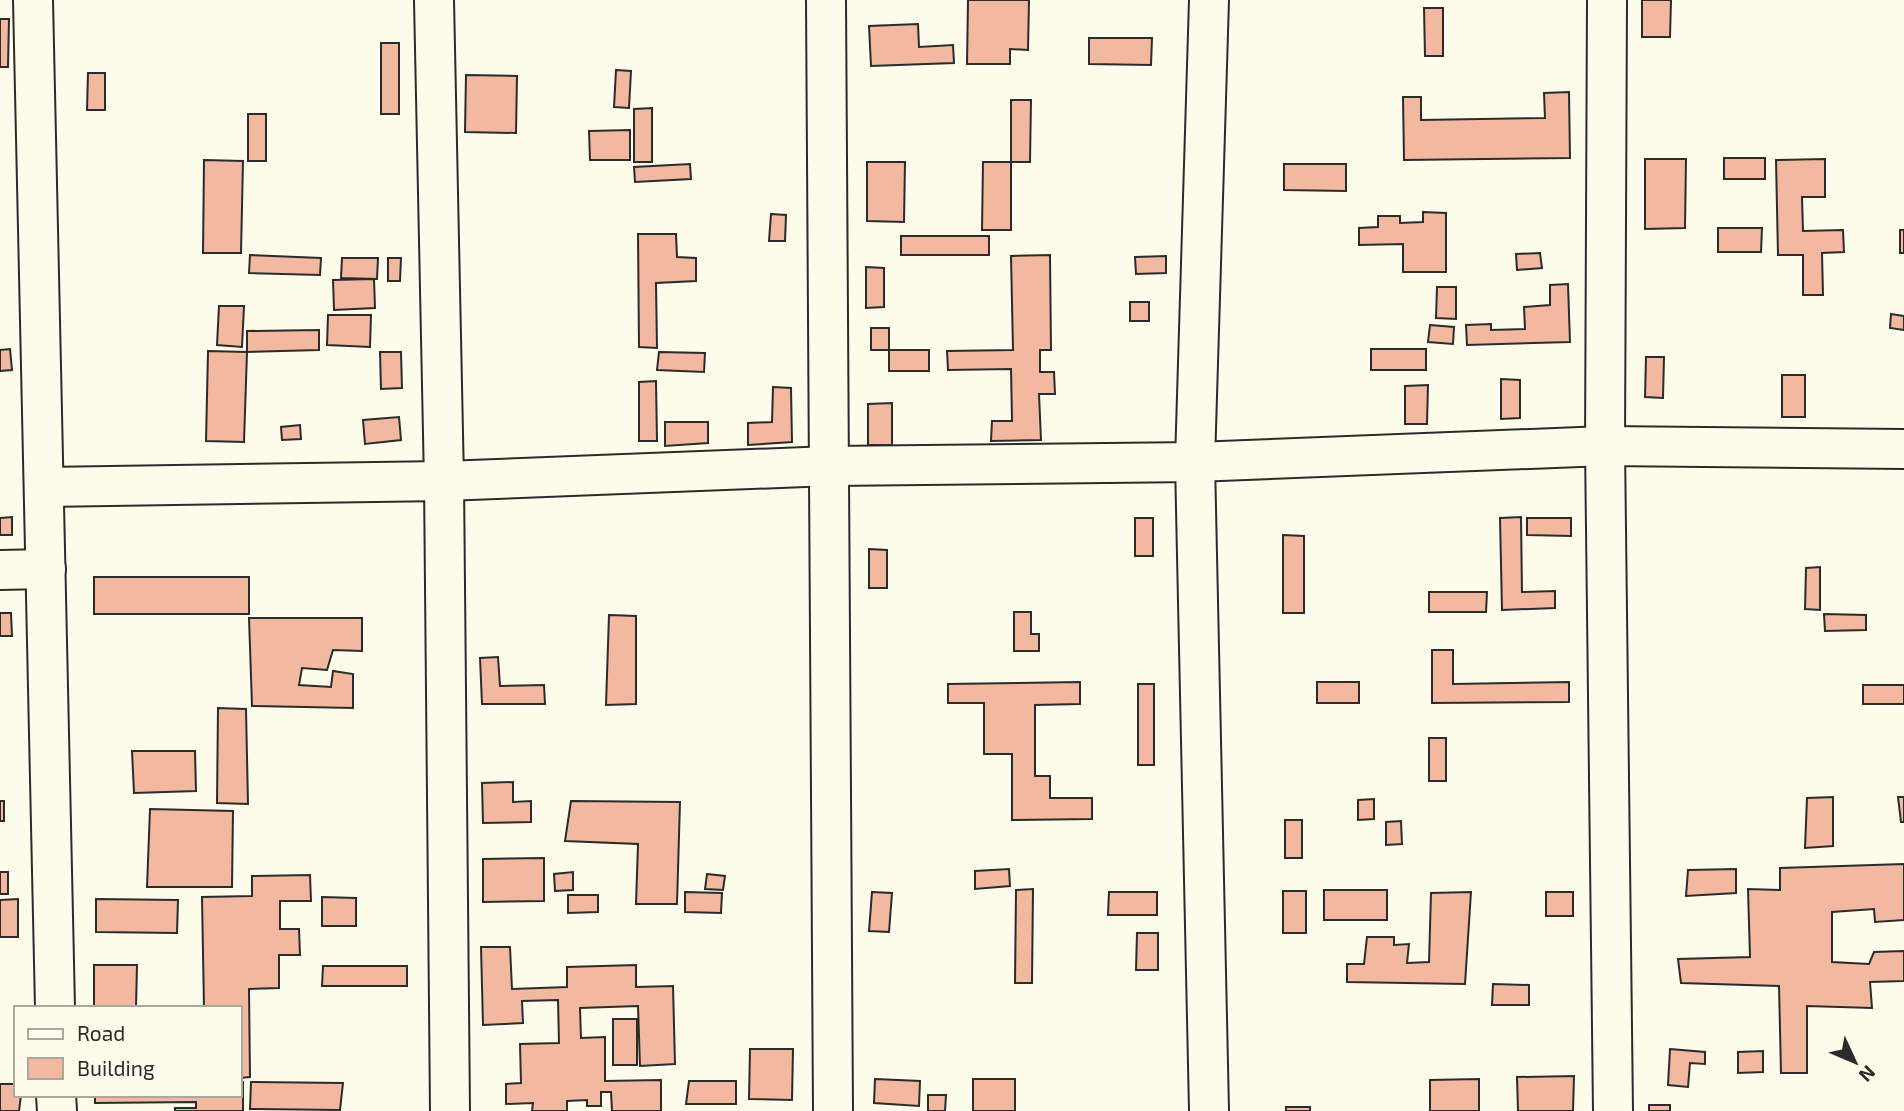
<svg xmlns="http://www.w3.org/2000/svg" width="1904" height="1111" viewBox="0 0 1904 1111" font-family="'Exo 2',sans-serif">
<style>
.building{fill:#f2b8a0;stroke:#2b2b2b;stroke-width:2}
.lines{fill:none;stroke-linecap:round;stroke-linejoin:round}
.minor-casing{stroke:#2b2b2b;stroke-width:42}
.minor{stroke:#fdfbea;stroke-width:38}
</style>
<rect width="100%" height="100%" fill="#fdfbea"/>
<g class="building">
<path d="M968,0H1029L1028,50L1010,49V64H967Z"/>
<path d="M1642,0H1671L1670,37H1642Z"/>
<path d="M1424,8H1443V56H1425Z"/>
<path d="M0,19H9L8,67H0Z"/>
<path d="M918,24L919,47L953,45L954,63L871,66L869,26Z"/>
<path d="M1089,38H1152L1151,65L1089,64Z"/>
<rect x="381" y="43" width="18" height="71"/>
<path d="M616,70L631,71L629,108L614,107Z"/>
<path d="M88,73H105V110H87Z"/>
<path d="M466,75L517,76L516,133L465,132Z"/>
<path d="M1569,92L1570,158L1404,160L1403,97H1421V120L1545,118L1544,93Z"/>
<path d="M1011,100H1031L1030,162H1011Z"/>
<path d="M652,108V162H634V109Z"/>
<rect x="248" y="114" width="18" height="47"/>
<path d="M630,130V160H590L589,131Z"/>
<rect x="1724" y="158" width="41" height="21"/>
<path d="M1645,159H1686L1685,228L1645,229Z"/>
<path d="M1825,159V197H1802L1803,231L1843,230L1844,252L1822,253L1823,295H1803V255H1778L1776,160Z"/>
<path d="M204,160L243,161L241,253H203Z"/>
<path d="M867,162H905L904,222L867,221Z"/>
<path d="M983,162H1011V230H982Z"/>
<path d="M690,164L691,179L635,182L634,167Z"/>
<path d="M1284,164H1346V191L1284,190Z"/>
<path d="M1423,212L1446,213V272H1403V244L1359,245V228L1378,227V216H1400V223L1423,222Z"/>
<path d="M771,214L786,215L785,241H769Z"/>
<path d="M1718,228H1762L1761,252H1718Z"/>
<rect x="1900" y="230" width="4" height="23"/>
<path d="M638,234H676L677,257L696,258V281L656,283L657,348L639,347Z"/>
<rect x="901" y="236" width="88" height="19"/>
<path d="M1540,253L1542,268L1517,270L1516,254Z"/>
<path d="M250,255L321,258L320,275L249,273Z"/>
<path d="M1050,255L1051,350H1040V372H1054L1055,394H1039L1041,440L991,441L992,421H1012L1011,369L948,370L947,351L1013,350L1011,256Z"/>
<path d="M1166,256V273L1136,274L1135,257Z"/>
<path d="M342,258H378L377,279L341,278Z"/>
<path d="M388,258H401L400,281H388Z"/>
<path d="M866,267L884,268V307L866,308Z"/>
<path d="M374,279L375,308L334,310L333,280Z"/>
<path d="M1568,284L1570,342L1467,345L1466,325L1491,324V330L1525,329L1524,307L1550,305V285Z"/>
<path d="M1437,287H1456V319L1436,318Z"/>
<rect x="1130" y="302" width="19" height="19"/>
<path d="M219,306H244L242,347L217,345Z"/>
<path d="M1891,314L1904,316V330L1890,328Z"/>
<path d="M328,315H371L370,347L327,345Z"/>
<path d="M1430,325L1454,327L1453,344L1428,342Z"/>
<rect x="871" y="328" width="18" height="22"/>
<path d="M319,330V350L247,352V331Z"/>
<path d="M10,349L12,370L0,371V350Z"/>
<rect x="1371" y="349" width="55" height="21"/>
<rect x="889" y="350" width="40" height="21"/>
<path d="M208,351L247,352L244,442L206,441Z"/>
<path d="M380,352H401L402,388L381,389Z"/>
<path d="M659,352L705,353L704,372L657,370Z"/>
<path d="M1646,357H1664L1663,398L1645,397Z"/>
<rect x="1782" y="375" width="23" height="42"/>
<path d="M1501,379L1520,380V418L1501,419Z"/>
<path d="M656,381L657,441H639V382Z"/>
<path d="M1428,385L1427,424H1405V386Z"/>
<path d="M773,387L791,388L792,442L748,445V423L772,422Z"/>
<path d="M892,403V445H868V404Z"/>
<path d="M399,417L401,440L365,444L363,420Z"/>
<path d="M665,422H708V443L665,446Z"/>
<path d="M300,425L301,439L282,440L281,427Z"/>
<path d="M12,517V535H0V518Z"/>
<path d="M1521,517L1522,592L1555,591V608L1502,610L1500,518Z"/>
<rect x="1135" y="518" width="18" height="38"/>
<path d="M1527,518H1571V536L1527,535Z"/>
<path d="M1283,535L1304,536V613H1283Z"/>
<path d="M869,549L887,550V588H869Z"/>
<path d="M1820,567V610L1805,609L1806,568Z"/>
<rect x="94" y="577" width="155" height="37"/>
<path d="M1429,592H1487L1486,612H1429Z"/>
<path d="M1014,612H1031V634H1039V651H1014Z"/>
<path d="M0,613H11L12,636H0Z"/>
<path d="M1824,614L1866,615V630L1825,631Z"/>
<path d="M609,615L636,616V704L606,705Z"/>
<path d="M249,618H362V651L333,650L327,670L302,668L299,685L331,687L333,671L353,674V708L252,706Z"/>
<path d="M1432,650H1453V684L1569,682V702L1432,703Z"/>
<path d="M498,657L500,686L544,685L545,704H482L480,658Z"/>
<path d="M1080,682V704L1035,705V776H1050V798H1092V819L1012,820V754H984V703H948V684Z"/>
<rect x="1317" y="682" width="42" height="21"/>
<rect x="1138" y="684" width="16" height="81"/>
<rect x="1863" y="685" width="41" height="19"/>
<path d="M218,708L246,709L248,804L217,803Z"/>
<rect x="1429" y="738" width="17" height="43"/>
<path d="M132,751H195L196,791L134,793Z"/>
<path d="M513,782V802L531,801V822L483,823L482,783Z"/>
<path d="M1833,797V846L1805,848L1807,798Z"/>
<path d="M1898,797H1904V822H1901Z"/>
<path d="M1374,799V819L1358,820V800Z"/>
<rect x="0" y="801" width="4" height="20"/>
<path d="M571,801L680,802L677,904H636L638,844L565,841Z"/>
<path d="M150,809L233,811L232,887H147Z"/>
<rect x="1285" y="820" width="17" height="38"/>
<path d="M1401,821L1402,844L1386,845V822Z"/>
<path d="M544,858V901L483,902V859Z"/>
<path d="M1904,864V920L1875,922L1874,909L1832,912V962L1869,964L1874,952L1904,951V981L1870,982L1872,1008L1807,1006V1073H1781L1779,986L1681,983L1678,959L1750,957L1748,889L1780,890V868Z"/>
<path d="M1009,869L1010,886L975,889V871Z"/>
<path d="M1736,869V893L1686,896L1688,870Z"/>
<rect x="0" y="872" width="8" height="22"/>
<path d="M573,872V890L555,891L554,874Z"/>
<path d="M707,874L725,876L723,890L705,889Z"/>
<path d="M310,875L311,901H280V929H299L300,955H279V988L249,989L250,1077L240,1078V1008H204L202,897L252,896V876Z"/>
<path d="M1033,889L1032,983H1015L1016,890Z"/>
<rect x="1324" y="890" width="63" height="30"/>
<rect x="1283" y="891" width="23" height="42"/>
<path d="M685,892L722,893L721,913L685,912Z"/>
<path d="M872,892L892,893L889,932L869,931Z"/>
<path d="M1109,892H1157V915H1108Z"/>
<path d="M1471,892L1465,984L1347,982V964H1364L1367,937H1394V945L1409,944L1407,963L1429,962L1431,893Z"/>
<rect x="1546" y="892" width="27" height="24"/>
<path d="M568,895H598V912L568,913Z"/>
<path d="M322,897L356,898V926H322Z"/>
<path d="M18,899V937H0V900Z"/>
<path d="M96,899L178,900L177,933L96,932Z"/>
<path d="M1137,933H1158V970H1136Z"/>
<path d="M481,947H510L512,989L567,987V967L636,965V987L673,986L675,1064L640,1066L638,1006L580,1008L581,1038L605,1037V1081L661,1080V1111H612L611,1092H601V1106H587V1100L567,1101V1111H532L533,1103L506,1104V1084L521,1083L520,1044L559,1043L558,1000L522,1001L523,1023L483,1025Z"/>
<path d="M94,965H137L136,1008H94Z"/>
<path d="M323,966H407V986H322Z"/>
<path d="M1493,984L1529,985V1005H1492Z"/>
<rect x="613" y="1019" width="24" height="46"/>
<path d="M750,1049H793L792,1100L749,1099Z"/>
<path d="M1670,1049L1705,1052V1064L1690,1063L1688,1087L1668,1085Z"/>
<path d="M1763,1051V1072L1738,1073V1052Z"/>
<path d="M1574,1076L1573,1111H1518L1517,1077Z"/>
<path d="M875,1079L920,1081L919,1106L874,1103Z"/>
<rect x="973" y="1079" width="42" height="32"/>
<path d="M1479,1079V1111H1430V1080Z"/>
<path d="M689,1081H736V1104H686Z"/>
<path d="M240,1082H243V1111H175V1108H196V1102L95,1103V1095H240Z"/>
<path d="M251,1082L343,1083L340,1110L250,1109Z"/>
<path d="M0,1084H16V1095H21L19,1111H0Z"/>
<path d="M928,1095H946L945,1111H928Z"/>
<rect x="1649" y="1105" width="21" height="6"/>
<rect x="1286" y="1107" width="24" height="4"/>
</g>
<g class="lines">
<defs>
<g id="minor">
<path d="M33,0L55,1008"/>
<path d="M434,0L444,481L450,1111"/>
<path d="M826,0L833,1111"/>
<path d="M1209,0L1195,462L1209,1111"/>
<path d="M1607,0L1605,446L1613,1111"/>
<path d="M45,487L444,481L830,466L1195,462L1605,446L1904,449"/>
<path d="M0,570L46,569"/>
<path d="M56,1095L57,1111"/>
</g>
</defs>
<use href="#minor" class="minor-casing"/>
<use href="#minor" class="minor"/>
</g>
<rect x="14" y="1006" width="228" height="91" fill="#fdfbea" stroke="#a9a89e" stroke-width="2"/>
<rect x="28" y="1029" width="35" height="10" fill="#fdfbea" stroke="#a9a89e" stroke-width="2"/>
<text x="77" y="1041" font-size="21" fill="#2b2b2b">Road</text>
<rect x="28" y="1058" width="35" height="21" fill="#f2b8a0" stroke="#a9a89e" stroke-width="2"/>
<text x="77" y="1076" font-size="21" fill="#2b2b2b">Building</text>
<g transform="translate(1855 1062) rotate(134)" stroke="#fdfbea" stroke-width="5" paint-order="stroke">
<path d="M0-5L12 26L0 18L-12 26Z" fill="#2b2b2b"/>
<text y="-10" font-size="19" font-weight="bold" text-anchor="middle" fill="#2b2b2b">N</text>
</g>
</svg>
